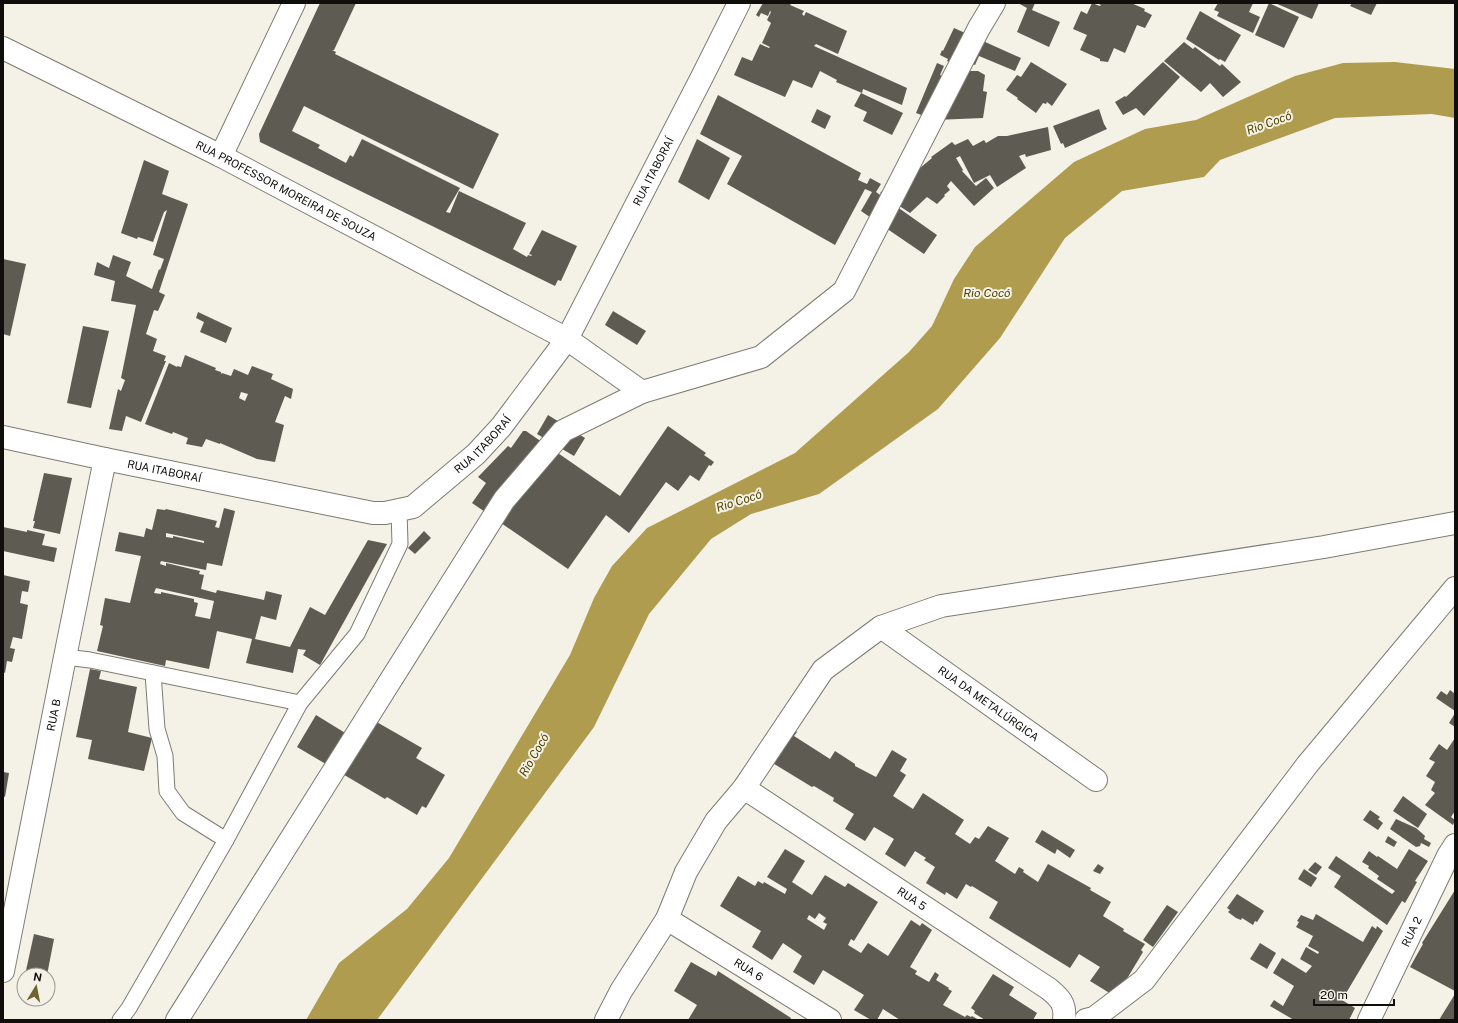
<svg xmlns="http://www.w3.org/2000/svg" width="1458" height="1023" viewBox="0 0 1458 1023" font-family="'Public Sans',sans-serif">
<style>
.water{fill:#af9c4e}
.building{fill:#5e5c52;fill-rule:evenodd}
.lines{fill:none;stroke-linecap:round;stroke-linejoin:round}
.service-casing{stroke:#7e7c72;stroke-width:17}
.minor-casing{stroke:#7e7c72;stroke-width:24}
.service{stroke:#fff;stroke-width:15}
.minor{stroke:#fff;stroke-width:22}
.labels{text-anchor:middle;dominant-baseline:central;stroke-width:4;stroke-linejoin:round;paint-order:stroke}
.street-label{font-size:11px;fill:#0f0e0b;stroke:#f4f1e7}
.water-label{font-size:12px;font-style:italic;fill:#534604;stroke:#f4f1e7}
</style>
<rect width="100%" height="100%" fill="#f4f1e7"/>
<path class="water" d="M1395,62L1455,69V118L1432,114L1335,118L1220,160L1204,177L1122,191L1065,238L1000,338L938,409L819,494L751,514L711,539L649,614L594,727L377,1020H306L339,963L407,909L449,858L570,655L594,598L612,566L647,528L795,453L909,352L932,326L954,279L975,247L1074,162L1145,129L1196,120L1295,76L1343,63Z"/>
<g class="building">
<path d="M320,3H356L334,50H332L336,52L335,54L499,134L473,189L304,106L292,131L320,145L318,148L346,163L350,155L353,157L362,139L460,188L446,212L450,213L459,191L526,223L513,249L527,257L528,255L531,256L532,255L529,254L542,230L577,246L561,281L558,280L555,286L260,142L259,134Z"/>
<path d="M763,3H792L790,5L804,11L802,14L804,16L806,12L847,31L838,54L816,44L814,46L907,88L902,105L863,89L862,93L836,82L837,80L820,71L812,88L793,80L785,97L734,75L742,57L752,61L760,44L769,48L770,47L762,43L771,23L767,20L771,12L770,11L768,16L761,13L759,17L756,15Z"/>
<path d="M1018,3H1035L1032,10L1060,22L1049,47L1017,32L1027,8Z"/>
<path d="M1092,3L1100,6L1101,5L1097,3H1131L1145,9L1144,11L1152,15L1145,28L1137,25L1125,53L1114,48L1108,62L1100,61V59L1080,50L1087,35L1073,29L1081,11L1087,14Z"/>
<path d="M1218,3H1253L1249,12L1260,17L1253,33L1217,16L1219,12L1214,10Z"/>
<path d="M1269,3L1299,17L1284,48L1255,35Z"/>
<path d="M1275,3H1319L1312,19Z"/>
<path d="M1352,3H1377L1371,15L1350,6Z"/>
<path d="M1200,11L1241,35L1225,62L1220,59L1219,60L1186,39Z"/>
<path d="M954,28L1021,58L1015,71L979,56L975,65L966,61V71H978L985,75L983,91L987,92L983,118L935,120L916,113L937,63L944,66L940,75L946,78L951,63L947,61L948,59L940,55L942,50L943,51Z"/>
<path d="M1184,42L1193,49L1195,47L1220,66L1222,64L1241,82L1223,97L1210,83L1201,92L1164,61Z"/>
<path d="M1031,62L1067,84L1052,106L1047,102L1046,104L1043,103L1036,113L1017,99L1018,98L1006,90L1017,75L1021,77Z"/>
<path d="M1163,62L1180,77L1144,116L1136,108L1123,115L1115,102L1125,96L1126,97Z"/>
<path d="M861,93L903,113L892,135L863,121L867,112L854,106Z"/>
<path d="M718,95L861,173L858,180L867,184L870,178L881,184L876,192L937,235L924,254L861,211L872,192L865,189L835,245L727,184L742,156L700,134Z"/>
<path d="M817,109L831,116L825,129L811,122Z"/>
<path d="M1099,109L1104,124L1107,129L1065,148L1063,143L1061,144L1053,126Z"/>
<path d="M1048,127L1051,150L1026,157L1025,154L1019,156L1026,168L997,187L990,175L974,183L960,156L956,158L963,170L962,171L976,186L986,178L994,188L974,206L951,181L947,186L950,190L944,195L945,196L937,204L927,197L910,213L880,193L914,162L920,168L932,158L931,157L952,142L955,145L968,139L973,146L984,140L986,143L998,136H1007Z"/>
<path d="M697,139L730,158L709,200L678,182Z"/>
<path d="M144,160L169,171L162,194L188,204L159,292L165,295L158,311L154,310L146,334L157,339L153,351L166,356L164,361H166L141,422L126,416L122,431L109,429L118,389L121,391L125,380L121,378L136,305L111,301L115,281L94,275L97,262L109,268L113,255L131,262L126,276L152,289L159,269L160,270L164,259L153,255L167,210L164,212L153,242L138,237L137,239L121,233Z"/>
<path d="M3,259L26,264L10,336L3,334Z"/>
<path d="M613,311L646,331L637,345L605,325Z"/>
<path d="M198,312L232,328L226,343L200,332L204,322L196,318Z"/>
<path d="M83,326L109,331L91,408L67,403Z"/>
<path d="M185,355L216,368L215,370L221,372V374L222,373L231,376L234,369L248,375L252,366L273,374L271,379L293,389L291,399L285,396L275,422L284,425L275,462L257,459L220,443V444L206,439L202,447L186,444L188,438L173,432L172,434L145,424L169,363L177,367V366L181,367ZM241,392L248,394L245,401L239,398Z"/>
<path d="M548,415L585,438L574,456L537,434Z"/>
<path d="M668,426L706,453L704,455L714,462L711,466L709,465L699,481L690,475L678,491L666,482L629,533L606,515L568,569L472,503L486,483L478,477L508,446L511,448L523,431H526L620,496Z"/>
<path d="M44,473L72,478L60,534L33,528L35,521H33Z"/>
<path d="M224,508L235,511L222,566L207,563L206,570L161,561L160,564L166,566V563L200,571L199,574L204,575L201,589L216,593L217,590L264,600L266,591L282,595L276,620L261,616L255,639L290,647L310,607L325,615L368,540L387,544L320,665L303,655L306,650L298,649L293,673L246,663L252,639L217,631L209,669L166,660L165,666L97,651L103,626L100,625L105,598L130,603L141,556L115,551L119,532L144,537L146,528L152,530L157,509L165,510L166,509L217,521L215,527L219,528ZM166,533L204,541V543L173,536V538L166,537ZM156,588L214,601L210,619L195,616L198,603L194,602V599L161,592V594L154,593Z"/>
<path d="M3,527L27,532V530L45,534L42,545L57,548L54,562L3,551Z"/>
<path d="M424,531L431,538L415,554L408,548Z"/>
<path d="M3,575L30,581L28,592L22,591L20,603L28,605L22,639L13,637L10,648L15,649L12,662L7,661L5,673L3,672Z"/>
<path d="M90,669L101,671L99,679L137,687L128,732L152,738L144,771L88,759L92,740L76,737Z"/>
<path d="M1450,690L1455,694V711L1436,698L1441,691L1447,695Z"/>
<path d="M1455,713V727L1449,723Z"/>
<path d="M316,715L355,739L368,717L422,748L416,758L445,775L426,808L422,806L417,815L387,797L385,799L297,747Z"/>
<path d="M793,729L797,732L794,736L830,759L835,751L855,764V766L876,777L892,750L907,759L900,771L906,775L893,796L913,809L923,793L964,820L955,834L970,844L975,837L979,839L988,826L1009,838L995,861L1015,874L1019,867L1024,870L1023,872L1038,882L1048,864L1091,888L1090,890L1111,902L1103,916L1124,929L1123,931L1145,944L1141,950L1143,952L1116,997L1090,981L1100,967L1079,954L1070,968L989,918L998,902L972,886L971,887L966,884L957,899L946,892L945,895L926,883L935,867L924,860L926,858L915,851L905,867L885,854L894,839L874,827L865,841L845,829L854,814L833,801L834,798L814,786L812,787L771,762Z"/>
<path d="M1455,738V811L1451,817L1455,820L1453,825L1425,805L1435,793L1431,790L1435,782L1426,776L1435,762L1429,759L1439,744L1447,750Z"/>
<path d="M3,772L9,773L5,797L3,796Z"/>
<path d="M1403,796L1427,814L1418,828L1393,811Z"/>
<path d="M1370,810L1380,817L1378,819L1383,823L1378,830L1363,820Z"/>
<path d="M1396,819L1416,828L1424,835L1425,836L1424,839L1431,843L1429,847L1421,843L1420,846L1416,847L1390,829Z"/>
<path d="M1042,830L1075,850L1070,858L1057,849L1055,854L1035,842Z"/>
<path d="M1388,836L1397,842L1394,847L1385,842Z"/>
<path d="M785,849L805,861L792,882L812,895L825,875L845,887L848,883L878,902L854,941L851,939L848,945L861,953L868,943L888,956L911,920L920,926L922,923L932,930L910,967L917,971L915,974L929,982L935,972L939,975L936,980L949,988L948,989L952,991L943,1005L965,1017L967,1015L971,1017L972,1016L979,1020H900L883,1009L877,1020H871L854,1010L864,995L823,970L814,985L793,972L802,956L783,943L772,960L752,947L761,931L720,906L738,876L755,886L758,881L763,884L764,882L785,894L787,889L767,877ZM819,913L826,918L823,922L827,924L824,930L807,919L809,915L815,919Z"/>
<path d="M1409,849L1428,861L1415,881L1417,882L1405,903L1402,901L1387,925L1334,887L1341,876L1328,868L1336,856L1392,894L1395,891L1377,879L1379,876L1368,868L1369,866L1362,862L1369,851L1377,857L1378,856L1397,869Z"/>
<path d="M1315,862L1322,867L1316,875L1308,870Z"/>
<path d="M1098,864L1104,868L1100,874L1093,871Z"/>
<path d="M1304,869L1317,878L1311,887L1298,879Z"/>
<path d="M1455,890V991L1410,967L1423,944L1422,943Z"/>
<path d="M1237,894L1264,911L1257,922L1255,921L1253,925L1242,918L1241,920L1236,918L1228,912L1230,910L1227,908Z"/>
<path d="M1167,905L1178,912L1153,947L1143,940Z"/>
<path d="M1316,914L1363,942L1372,926L1376,929L1377,926L1383,931L1342,1000L1355,1008L1349,1020H1294L1270,1006L1274,1000L1283,1006L1294,986L1273,973L1282,958L1306,973L1312,966L1300,959L1306,947L1318,954L1319,952L1308,946L1313,936L1296,927L1299,922L1297,921L1301,915L1313,920Z"/>
<path d="M34,934L54,939L47,975H25Z"/>
<path d="M1260,943L1276,953L1267,969L1250,959Z"/>
<path d="M691,962L716,976L718,971L791,1018L790,1020H688L697,1005L674,991Z"/>
<path d="M993,974L1014,987L1009,995L1037,1013L1033,1020H985L974,1013L975,1011L971,1008Z"/>
<path d="M1455,994V1020H1439Z"/>
</g>
<g class="lines">
<defs>
<g id="service">
<path d="M65,657L90,660L300,703"/>
<path d="M153,673L157,729L165,756L167,791L183,813L226,840"/>
<path d="M120,1020L129,1008L226,840L300,703L357,634L400,544L399,511"/>
</g>
<g id="minor">
<path id="s1" d="M3,48L221,156L567,339L642,392"/>
<path d="M221,156L294,3"/>
<path id="s2" d="M3,437L105,459L373,513H385L413,507L476,454L501,427L567,339L703,75L739,3"/>
<path id="s3" d="M881,627L1096,780"/>
<path id="s4" d="M744,788L1049,989C1060,998 1066,1004 1064,1020"/>
<path id="s5" d="M667,919L830,1020"/>
<path id="s6" d="M3,971L65,657L105,459"/>
<path d="M177,1020L504,500L563,431L642,392L761,357L844,291L979,28L994,3"/>
<path d="M606,1020L621,991L667,919L686,872L716,821L744,788L823,670L881,627L941,606L1324,547L1455,523"/>
<path d="M1086,1020L1094,1018L1144,980L1307,765L1455,588"/>
<path id="s7" d="M1369,1020L1448,856L1455,845"/>
</g>
</defs>
<use href="#service" class="service-casing"/>
<use href="#minor" class="minor-casing"/>
<use href="#service" class="service"/>
<use href="#minor" class="minor"/>
</g>
<g class="labels">
<g class="street-label">
<text stroke="none"><textPath href="#s2" startOffset="836">RUA ITABORAÍ</textPath></text>
<text stroke="none"><textPath href="#s1" startOffset="317">RUA PROFESSOR MOREIRA DE SOUZA</textPath></text>
<text stroke="none"><textPath href="#s2" startOffset="512">RUA ITABORAÍ</textPath></text>
<text stroke="none"><textPath href="#s2" startOffset="165">RUA ITABORAÍ</textPath></text>
<text stroke="none"><textPath href="#s3" startOffset="132">RUA DA METALÚRGICA</textPath></text>
<text stroke="none"><textPath href="#s6" startOffset="261">RUA B</textPath></text>
<text stroke="none"><textPath href="#s4" startOffset="201">RUA 5</textPath></text>
<text stroke="none"><textPath href="#s7" startOffset="98">RUA 2</textPath></text>
<text stroke="none"><textPath href="#s5" startOffset="96">RUA 6</textPath></text>
</g>
<g class="water-label">
<text transform="translate(1269 123) rotate(-20)">Rio Cocó</text>
<text x="987" y="293">Rio Cocó</text>
<text transform="translate(739 501) rotate(-18)">Rio Cocó</text>
<text transform="translate(534 755) rotate(-60)">Rio Cocó</text>
</g>
</g>
<rect width="1458" height="1023" fill="none" stroke="#0f0e0b" stroke-width="8"/>
<g transform="translate(36 987) rotate(10)"><circle r="19" fill="#f4f1e7" stroke="#98968f"/>
<path d="M0-3L7 15L0 10L-7 15Z" fill="#6f6330"/>
<text y="-6" font-size="11" font-weight="bold" text-anchor="middle" fill="#0f0e0b">N</text>
</g>
<path d="M1314 999v6h80v-6" fill="none" stroke="#0f0e0b" stroke-width="2"/>
<text x="1320" y="999" font-size="12" fill="#0f0e0b" stroke="#f4f1e7" stroke-width="3" paint-order="stroke">20 m</text>
</svg>
